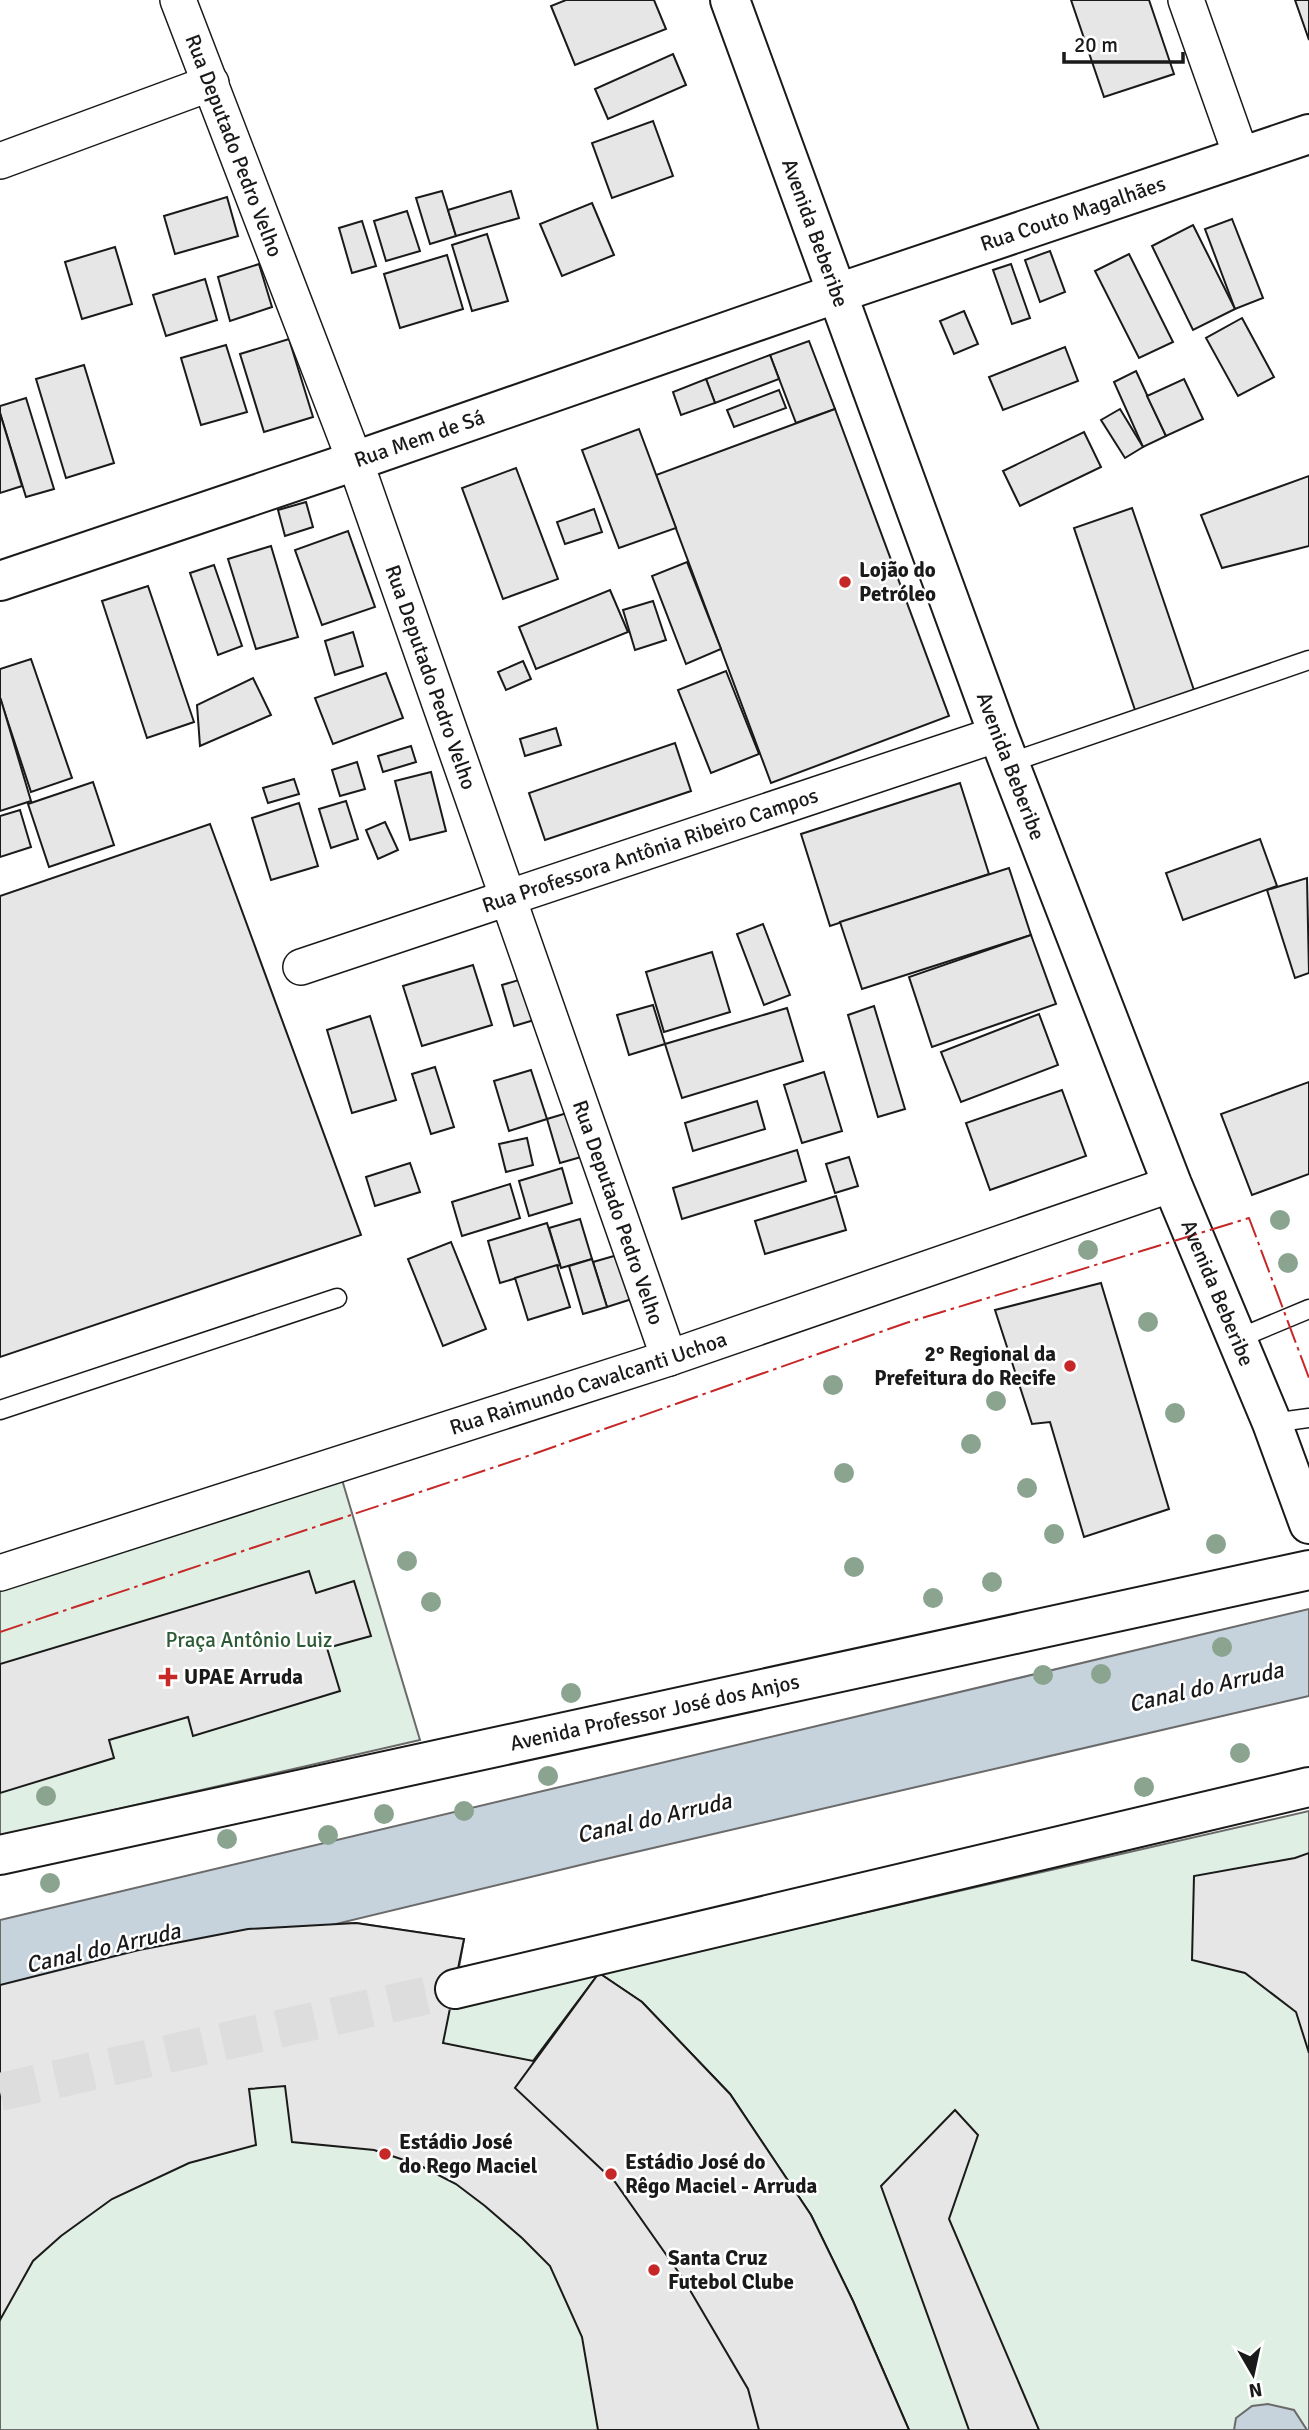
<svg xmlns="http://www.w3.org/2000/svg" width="1309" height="2430" viewBox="0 0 1309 2430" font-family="Signika,sans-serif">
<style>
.green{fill:#e0efe3;stroke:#6a6a6a;stroke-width:2}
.water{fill:#c6d2dc;stroke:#6a6a6a;stroke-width:2}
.building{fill:#e6e6e6;stroke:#1a1a1a;stroke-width:2}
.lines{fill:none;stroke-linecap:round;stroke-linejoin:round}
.secondary-tunnel{stroke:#ddd;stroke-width:38;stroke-dasharray:38 19;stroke-linecap:butt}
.lane-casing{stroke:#1a1a1a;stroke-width:21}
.street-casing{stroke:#1a1a1a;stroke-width:38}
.secondary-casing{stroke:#1a1a1a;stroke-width:42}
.primary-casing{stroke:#1a1a1a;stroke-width:42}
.lane{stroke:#fff;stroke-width:18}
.street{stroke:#fff;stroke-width:35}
.secondary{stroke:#fff;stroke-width:38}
.primary{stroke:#fff;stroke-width:38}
.power{stroke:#c62828;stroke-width:2;stroke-dasharray:24 5 3.5 5;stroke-linecap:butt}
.tree{fill:#8aa48f}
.poi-dot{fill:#c62828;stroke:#fff;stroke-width:2.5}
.labels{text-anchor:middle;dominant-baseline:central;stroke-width:5;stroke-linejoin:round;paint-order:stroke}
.street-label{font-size:21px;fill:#1a1a1a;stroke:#fff}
.poi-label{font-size:21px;font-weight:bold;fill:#1a1a1a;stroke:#fff;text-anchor:start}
.park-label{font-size:21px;fill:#2b5a34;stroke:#fff}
.water-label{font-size:23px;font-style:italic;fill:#1a1a1a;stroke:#fff}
</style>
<rect width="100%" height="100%" fill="#fff"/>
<g class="green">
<path d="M340,1473L420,1740L0,1836V1590Z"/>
<path d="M1309,1811V2430H0V1985L248,1929L356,1923L464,1939L452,2007Z"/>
</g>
<g class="water">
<path d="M1309,1609V1696L597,1861L0,2005V1920Z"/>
<path d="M1268,2404L1294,2410L1307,2430H1234L1236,2418L1252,2406Z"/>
</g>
<g class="building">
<path d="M566,0H654L666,29L575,65L551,6Z"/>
<path d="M1071,0H1149L1174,74L1104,97Z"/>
<path d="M1295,0H1309V40Z"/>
<path d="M673,54L686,85L608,119L595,89Z"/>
<path d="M653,121L673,176L612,198L592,143Z"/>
<path d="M442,191L456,236L430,244L416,198Z"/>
<path d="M511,191L519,218L456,236L448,210Z"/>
<path d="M227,197L238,236L175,254L164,216Z"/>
<path d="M592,203L614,255L562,276L540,224Z"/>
<path d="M407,211L420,251L386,261L374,221Z"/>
<path d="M1232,219L1263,298L1235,309L1205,229Z"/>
<path d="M362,221L376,266L352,273L339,228Z"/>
<path d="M1193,225L1235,309L1193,330L1152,246Z"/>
<path d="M487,234L508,301L472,311L452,245Z"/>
<path d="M115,247L132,304L82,319L65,262Z"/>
<path d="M1050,251L1065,292L1040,302L1025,260Z"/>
<path d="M1129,254L1173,342L1139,358L1095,271Z"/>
<path d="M447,255L463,309L400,328L384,274Z"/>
<path d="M259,264L272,307L230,321L218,277Z"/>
<path d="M1011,264L1030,318L1012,324L993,270Z"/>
<path d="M205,279L217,320L166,336L153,295Z"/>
<path d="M964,311L978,344L954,354L940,321Z"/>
<path d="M1242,318L1274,377L1238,396L1206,338Z"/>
<path d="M289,339L313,417L264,432L240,354Z"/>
<path d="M809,341L835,409L796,423L770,355Z"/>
<path d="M226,345L247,412L201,425L181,358Z"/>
<path d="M1065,347L1078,381L1003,410L989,377Z"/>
<path d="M770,355L779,379L715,403L706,379Z"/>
<path d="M84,365L114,463L66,478L36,379Z"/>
<path d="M1136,371L1166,436L1143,447L1114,382Z"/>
<path d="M706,379L715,403L681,415L673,392Z"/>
<path d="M1184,379L1203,419L1166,436L1147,396Z"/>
<path d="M779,390L786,408L734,427L727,410Z"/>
<path d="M26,398L54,489L26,497L0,413V406Z"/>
<path d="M835,409L949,716L771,783L656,475Z"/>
<path d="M1120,409L1143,447L1125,458L1101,420Z"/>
<path d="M0,413L22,486L0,493Z"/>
<path d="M639,429L676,528L619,548L582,450Z"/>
<path d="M1084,432L1101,467L1020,506L1003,471Z"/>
<path d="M516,468L558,579L503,599L462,488Z"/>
<path d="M1309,476V546L1222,568L1201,515Z"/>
<path d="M306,502L313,527L285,536L278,510Z"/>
<path d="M1132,508L1196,696L1137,716L1074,528Z"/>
<path d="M594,509L602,532L565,544L557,522Z"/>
<path d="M348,531L375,607L322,625L295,550Z"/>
<path d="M271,546L298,637L256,649L228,559Z"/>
<path d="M687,562L721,649L686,664L652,576Z"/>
<path d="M214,565L242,646L218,655L190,573Z"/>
<path d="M148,586L194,722L147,738L102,601Z"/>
<path d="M610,590L628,632L536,669L519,627Z"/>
<path d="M653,601L666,640L635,650L623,610Z"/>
<path d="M353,632L363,666L335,675L325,641Z"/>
<path d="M31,659L72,778L31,792L0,698V669Z"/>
<path d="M523,661L531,679L506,690L498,672Z"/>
<path d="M726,671L759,754L711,773L678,690Z"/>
<path d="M386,673L403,718L333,744L315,698Z"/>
<path d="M253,678L271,715L200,746L197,705Z"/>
<path d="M1,700L31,801L0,811V701Z"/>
<path d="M556,728L561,745L525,756L520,739Z"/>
<path d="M675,743L691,791L545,840L529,793Z"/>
<path d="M411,746L416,762L383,772L378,756Z"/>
<path d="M357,762L365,789L340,796L332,770Z"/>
<path d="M431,772L446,831L410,840L395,781Z"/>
<path d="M294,779L299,794L268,803L263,788Z"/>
<path d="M93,782L114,845L49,867L28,804Z"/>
<path d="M960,783L989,874L830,926L801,834Z"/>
<path d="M346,801L358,839L331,848L319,809Z"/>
<path d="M299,803L318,866L271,880L252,818Z"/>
<path d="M20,810L31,847L0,857V816Z"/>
<path d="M385,822L398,850L378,859L366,830Z"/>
<path d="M210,824L361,1235L0,1357V896Z"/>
<path d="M1260,839L1277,886L1183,920L1166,873Z"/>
<path d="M1009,868L1031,935L862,989L840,922Z"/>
<path d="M1307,878L1309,973L1295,978L1267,890Z"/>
<path d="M763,924L790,995L764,1005L737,934Z"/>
<path d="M1031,935L1056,1004L932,1047L909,977Z"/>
<path d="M712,952L730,1012L664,1032L646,972Z"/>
<path d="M473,965L492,1025L422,1046L403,986Z"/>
<path d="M529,977L541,1018L514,1026L502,985Z"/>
<path d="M653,1005L665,1044L629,1055L617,1015Z"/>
<path d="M874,1006L905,1109L878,1117L848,1015Z"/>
<path d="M787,1008L803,1061L682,1098L665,1044Z"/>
<path d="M1039,1014L1058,1065L961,1102L941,1052Z"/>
<path d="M370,1016L396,1100L352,1113L327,1030Z"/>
<path d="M435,1067L454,1127L431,1134L412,1074Z"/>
<path d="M531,1070L547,1119L509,1131L494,1081Z"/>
<path d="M824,1072L842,1131L802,1143L784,1085Z"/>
<path d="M1309,1082V1174L1252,1195L1221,1114Z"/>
<path d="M1062,1090L1086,1156L990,1190L966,1123Z"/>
<path d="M757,1101L765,1129L693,1151L685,1123Z"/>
<path d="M567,1113L581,1157L560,1163L547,1119Z"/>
<path d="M527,1138L533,1165L506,1172L499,1144Z"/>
<path d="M797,1150L806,1181L682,1219L673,1188Z"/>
<path d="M849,1157L858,1186L835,1193L826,1164Z"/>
<path d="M410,1163L420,1192L375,1206L366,1177Z"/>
<path d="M562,1168L572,1203L529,1216L519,1181Z"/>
<path d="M510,1184L520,1218L462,1236L452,1202Z"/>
<path d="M836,1196L846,1230L765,1254L755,1221Z"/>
<path d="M580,1219L592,1259L561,1268L549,1228Z"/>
<path d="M547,1223L560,1265L500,1283L488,1241Z"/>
<path d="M451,1242L486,1329L443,1346L408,1259Z"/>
<path d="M621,1254L635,1298L607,1307L593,1262Z"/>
<path d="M592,1259L607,1307L583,1314L569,1266Z"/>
<path d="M557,1265L570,1307L528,1320L515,1278Z"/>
<path d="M1101,1283L1169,1509L1084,1537L1050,1422L1032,1424L995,1310Z"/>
<path d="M309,1571L316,1593L354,1581L371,1636L327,1648L340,1691L193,1736L188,1717L109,1740L114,1758L0,1793V1664Z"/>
<path d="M1309,1853V2053L1296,2012L1245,1973L1192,1960L1194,1876L1295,1858Z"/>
<path d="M356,1923L464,1939L443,2043L533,2061L599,1973L642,2002L730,2094L811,2215L853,2301L909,2430H598L582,2337L550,2266L522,2238L485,2206L456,2184L419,2165L374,2150L292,2142L285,2086L249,2089L256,2145L189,2163L112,2199L61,2236L33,2261L0,2320V1985L139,1950L248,1929Z"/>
<path d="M599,1973L642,2002L730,2094L811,2215L853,2301L909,2430H759L748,2389L684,2280L615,2182L515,2088Z"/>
<path d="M955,2110L978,2135L949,2219L1039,2430H969L881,2186Z"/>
</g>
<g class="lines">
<path class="secondary-tunnel" d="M0,2092L455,1989"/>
<defs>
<g id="lane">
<path d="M1009,763L1309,660"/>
<path d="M1237,1339L1309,1309"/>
<path d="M0,1410L337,1298"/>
<path d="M1272,1423L1309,1418"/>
</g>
<g id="street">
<path id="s1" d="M178,0L355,461L669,1358"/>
<path d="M1186,0L1242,158"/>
<path d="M0,161L211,83"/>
<path id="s2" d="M301,967L998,734"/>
<path id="s3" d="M0,1573L669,1358L1172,1184"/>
</g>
<g id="secondary">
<path id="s4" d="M0,581L355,461L838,293L1309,134"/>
<path id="s5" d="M0,1855L1309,1570"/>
<path d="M455,1989L1309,1787"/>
</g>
<g id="primary">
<path id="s6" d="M730,0L998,734L1172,1184L1272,1423L1309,1524"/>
</g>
</defs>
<use href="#lane" class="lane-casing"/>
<use href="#street" class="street-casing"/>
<use href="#secondary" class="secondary-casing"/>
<use href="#primary" class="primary-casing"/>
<use href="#lane" class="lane"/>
<use href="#street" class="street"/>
<use href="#secondary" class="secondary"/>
<use href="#primary" class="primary"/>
<path class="power" d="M0,1632L522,1458L906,1323L1249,1218L1309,1378"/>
</g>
<g class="tree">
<circle cx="1280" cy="1220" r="10"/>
<circle cx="1088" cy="1250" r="10"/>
<circle cx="1288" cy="1263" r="10"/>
<circle cx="1148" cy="1322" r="10"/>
<circle cx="833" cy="1385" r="10"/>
<circle cx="996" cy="1401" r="10"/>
<circle cx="1175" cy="1413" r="10"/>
<circle cx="971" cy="1444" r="10"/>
<circle cx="844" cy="1473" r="10"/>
<circle cx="1027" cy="1488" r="10"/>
<circle cx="1054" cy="1534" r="10"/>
<circle cx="1216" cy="1544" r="10"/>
<circle cx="407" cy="1561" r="10"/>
<circle cx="854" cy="1567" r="10"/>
<circle cx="992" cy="1582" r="10"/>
<circle cx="933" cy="1598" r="10"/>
<circle cx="431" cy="1602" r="10"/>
<circle cx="1222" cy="1647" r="10"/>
<circle cx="1101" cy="1674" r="10"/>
<circle cx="1043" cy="1675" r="10"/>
<circle cx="571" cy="1693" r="10"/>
<circle cx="1240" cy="1753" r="10"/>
<circle cx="548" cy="1776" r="10"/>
<circle cx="1144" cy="1787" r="10"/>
<circle cx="46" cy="1796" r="10"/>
<circle cx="464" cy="1811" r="10"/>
<circle cx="384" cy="1814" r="10"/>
<circle cx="328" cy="1835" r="10"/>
<circle cx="227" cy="1839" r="10"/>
<circle cx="50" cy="1883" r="10"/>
</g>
<g class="poi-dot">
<circle cx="845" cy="582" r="7"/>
<circle cx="1070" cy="1366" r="7"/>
<path d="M164.5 1666.5h7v7h7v7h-7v7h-7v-7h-7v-7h7z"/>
<circle cx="385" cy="2154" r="7"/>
<circle cx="611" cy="2174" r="7"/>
<circle cx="654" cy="2270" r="7"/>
</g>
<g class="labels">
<g class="street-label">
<text stroke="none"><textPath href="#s1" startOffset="156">Rua Deputado Pedro Velho</textPath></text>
<text stroke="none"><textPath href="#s4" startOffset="1134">Rua Couto Magalhães</textPath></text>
<text stroke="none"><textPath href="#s6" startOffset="248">Avenida Beberibe</textPath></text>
<text stroke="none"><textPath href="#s4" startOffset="443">Rua Mem de Sá</textPath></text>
<text stroke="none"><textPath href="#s1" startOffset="723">Rua Deputado Pedro Velho</textPath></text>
<text stroke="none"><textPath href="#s6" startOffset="816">Avenida Beberibe</textPath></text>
<text stroke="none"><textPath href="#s2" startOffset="368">Rua Professora Antônia Ribeiro Campos</textPath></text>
<text stroke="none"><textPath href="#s1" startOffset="1290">Rua Deputado Pedro Velho</textPath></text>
<text stroke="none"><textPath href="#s6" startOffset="1382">Avenida Beberibe</textPath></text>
<text stroke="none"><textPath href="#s3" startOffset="618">Rua Raimundo Cavalcanti Uchoa</textPath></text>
<text stroke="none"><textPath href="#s5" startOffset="670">Avenida Professor José dos Anjos</textPath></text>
</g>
<g class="poi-label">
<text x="859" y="570">Lojão do<tspan x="859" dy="24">Petróleo</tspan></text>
<text x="1056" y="1354" text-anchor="end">2° Regional da<tspan x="1056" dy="24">Prefeitura do Recife</tspan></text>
<text x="184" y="1677">UPAE Arruda</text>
<text x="399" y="2142">Estádio José<tspan x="399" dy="24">do Rego Maciel</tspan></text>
<text x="625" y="2162">Estádio José do<tspan x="625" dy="24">Rêgo Maciel - Arruda</tspan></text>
<text x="668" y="2258">Santa Cruz<tspan x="668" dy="24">Futebol Clube</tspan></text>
</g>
<g class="park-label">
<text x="249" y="1640">Praça Antônio Luiz</text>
</g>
<g class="water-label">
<text transform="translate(1206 1687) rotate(-13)">Canal do Arruda</text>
<text transform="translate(654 1818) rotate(-13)">Canal do Arruda</text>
<text transform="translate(103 1948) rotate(-13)">Canal do Arruda</text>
</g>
</g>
<g transform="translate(1253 2374) rotate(171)" stroke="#ffffff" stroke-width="5" paint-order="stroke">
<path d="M0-5L12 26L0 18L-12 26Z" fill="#1a1a1a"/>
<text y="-10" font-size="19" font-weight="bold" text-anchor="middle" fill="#1a1a1a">N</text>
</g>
<path d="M1064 52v10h119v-10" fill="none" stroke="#1a1a1a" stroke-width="3.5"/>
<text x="1074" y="52" font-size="21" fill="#1a1a1a" stroke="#ffffff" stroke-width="5" paint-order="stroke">20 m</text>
</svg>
